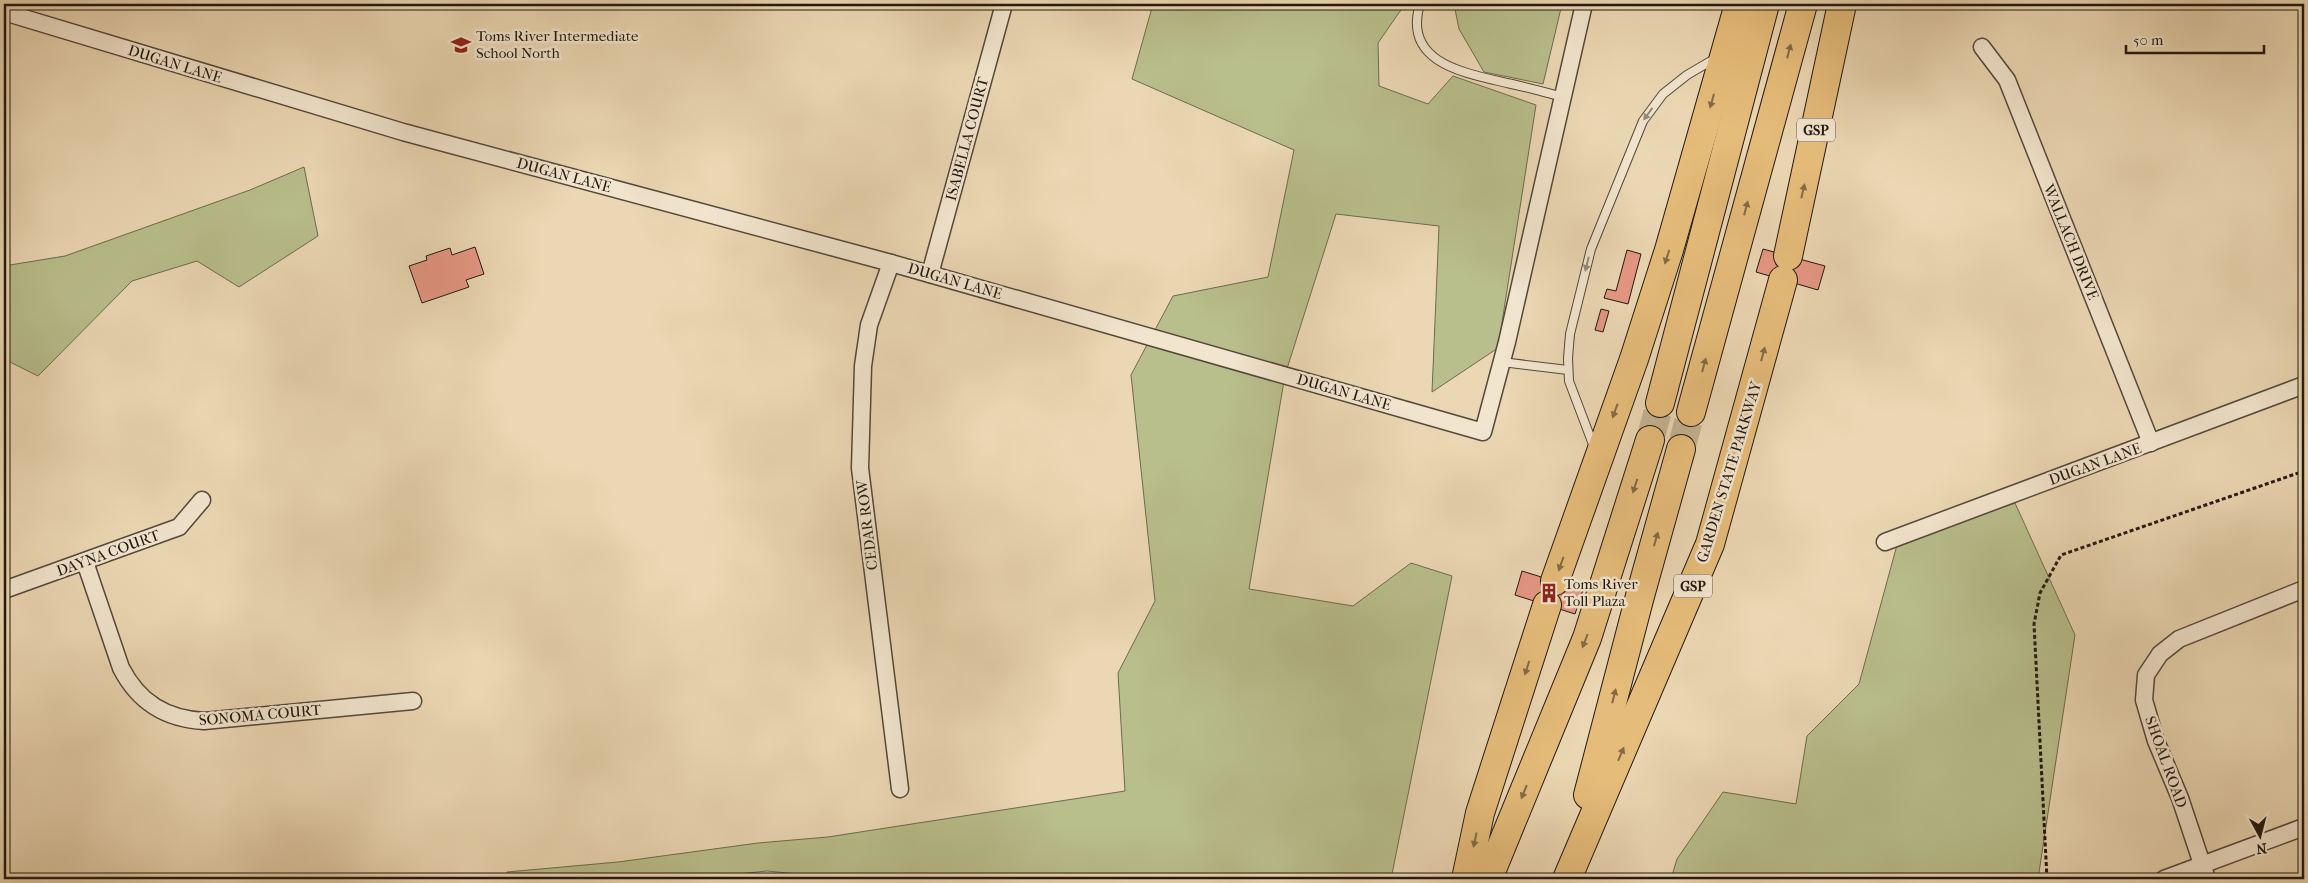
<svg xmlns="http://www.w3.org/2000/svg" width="2308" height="883" viewBox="0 0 2308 883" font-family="'IM FELL French Canon',serif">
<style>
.green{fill:#b8be8c;stroke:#6d6b4e}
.building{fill:#e69784;stroke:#221811}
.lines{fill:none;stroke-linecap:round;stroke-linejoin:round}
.motorway-tunnel{stroke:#c3b193;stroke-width:28;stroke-dasharray:28 14;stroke-linecap:butt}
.service-casing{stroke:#54483a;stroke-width:10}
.minor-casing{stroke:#54483a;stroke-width:19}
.motorway-casing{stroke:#221811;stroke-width:30}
.path{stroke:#221811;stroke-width:3;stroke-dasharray:4 2.5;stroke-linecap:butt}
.service{stroke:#f2e5ce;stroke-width:8}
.minor{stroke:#f2e5ce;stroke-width:16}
.motorway{stroke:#e6bc7a;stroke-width:28}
.oneway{fill:#846a46}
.oneway2{fill:#948979}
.labels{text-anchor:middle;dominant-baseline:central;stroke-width:5;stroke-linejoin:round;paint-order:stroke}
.shield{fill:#f2e5ce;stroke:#60564a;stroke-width:1}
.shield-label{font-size:14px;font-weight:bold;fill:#221811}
.poi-label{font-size:15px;fill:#221811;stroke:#f2e5ce;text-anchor:start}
.street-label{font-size:15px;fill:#221811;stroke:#f2e5ce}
</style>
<rect width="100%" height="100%" fill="#ebd7b3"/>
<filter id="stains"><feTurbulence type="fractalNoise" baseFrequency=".004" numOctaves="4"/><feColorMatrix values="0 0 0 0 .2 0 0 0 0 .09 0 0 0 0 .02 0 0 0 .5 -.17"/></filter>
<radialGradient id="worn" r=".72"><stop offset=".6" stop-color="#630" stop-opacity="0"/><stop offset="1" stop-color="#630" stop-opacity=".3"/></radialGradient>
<g class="green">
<path d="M1153,4H1405L1378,43L1379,86L1428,104L1453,76L1536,105L1498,348L1432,392L1439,226L1336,214L1285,375L1249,589L1353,606L1411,563L1452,576L1391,879H1182V875L1083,876L1077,879H850L767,871L690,879H509L507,872L618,862L758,843L828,837L1125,791L1118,673L1155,601L1131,375L1173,296L1268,277L1294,150L1132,79Z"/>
<path d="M1454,4H1562L1543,84L1484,72L1459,29Z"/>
<path d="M304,167L318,236L239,287L197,261L132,281L38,376L4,359V266L65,256L250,190Z"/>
<path d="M2015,503L2075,635L2038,879H1671L1677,859L1723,792L1796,804L1807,736L1859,684L1897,545Z"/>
</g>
<g class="building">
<path d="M475,247L484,274L466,280L469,287L422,303L409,266L427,260L426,256L450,248L452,255Z"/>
<path d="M1763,249L1825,266L1818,290L1756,272Z"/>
<path d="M1627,250L1641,254L1628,304L1604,298L1607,289L1616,291Z"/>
<path d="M1601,309L1609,311L1603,332L1595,330Z"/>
<path d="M1522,571L1583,590L1575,614L1515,595Z"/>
</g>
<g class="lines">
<g class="motorway-tunnel">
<path d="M1650,440L1660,403"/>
<path d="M1681,449L1691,412"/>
</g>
<defs>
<g id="service">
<path d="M1420,4C1402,63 1465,73 1507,83C1526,87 1544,92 1563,97"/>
<path d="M1502,362L1568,370"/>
<path d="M1594,447L1569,381L1568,358L1570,334L1591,249L1643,121L1663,94L1687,75L1716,58"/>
</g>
<g id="minor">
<path d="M4,12L403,132L891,263L1483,432L1507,342L1584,4"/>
<path d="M1982,47L2007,80L2151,443"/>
<path d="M891,263L869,325L863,366L860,468L900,789"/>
<path d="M930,274L1004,4"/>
<path d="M1885,542L2304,385"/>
<path d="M85,562L121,668C139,703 166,719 204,721L413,701"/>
<path d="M4,590L179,527L202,500"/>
<path d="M2164,879L2304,827"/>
<path d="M2207,879L2180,798L2156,741L2144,700L2146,675L2160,654L2179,639L2304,589"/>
</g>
<g id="motorway">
<path d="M1788,256L1842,4"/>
<path d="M1660,403L1765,4"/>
<path d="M1691,412L1803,4"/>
<path d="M1555,581L1634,359L1669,250L1739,4"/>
<path d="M1588,795L1640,596L1681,449"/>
<path d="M1466,879L1480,813L1547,605"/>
<path d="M1488,879L1587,638L1650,440"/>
<path d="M1567,879L1710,544L1783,280"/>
</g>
</defs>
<use href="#service" class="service-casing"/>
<use href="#minor" class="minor-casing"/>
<use href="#motorway" class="motorway-casing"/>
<path class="path" d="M2047,879L2034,624L2040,593L2061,555L2304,471"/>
<use href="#service" class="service"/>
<use href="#minor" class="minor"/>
<use href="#motorway" class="motorway"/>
</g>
<defs><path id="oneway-solid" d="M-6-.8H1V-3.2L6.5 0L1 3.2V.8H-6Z" transform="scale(1.25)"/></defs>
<g class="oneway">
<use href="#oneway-solid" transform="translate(1789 51) rotate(-75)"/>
<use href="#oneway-solid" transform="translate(1712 101) rotate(106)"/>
<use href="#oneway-solid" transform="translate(1803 191) rotate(-77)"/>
<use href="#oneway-solid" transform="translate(1746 208) rotate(-75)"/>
<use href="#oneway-solid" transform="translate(1667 257) rotate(108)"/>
<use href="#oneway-solid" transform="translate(1763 354) rotate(-75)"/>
<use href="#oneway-solid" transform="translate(1704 365) rotate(-75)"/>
<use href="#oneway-solid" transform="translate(1615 411) rotate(110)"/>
<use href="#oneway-solid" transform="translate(1635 486) rotate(108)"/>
<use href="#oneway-solid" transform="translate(1656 539) rotate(-74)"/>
<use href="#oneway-solid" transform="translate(1561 564) rotate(110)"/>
<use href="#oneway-solid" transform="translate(1585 641) rotate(111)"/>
<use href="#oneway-solid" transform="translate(1527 668) rotate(108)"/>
<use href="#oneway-solid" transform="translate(1614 696) rotate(-76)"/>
<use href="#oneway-solid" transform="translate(1621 754) rotate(-67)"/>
<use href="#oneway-solid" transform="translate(1524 792) rotate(112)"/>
<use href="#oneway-solid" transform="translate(1475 840) rotate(102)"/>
</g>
<g class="oneway2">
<use href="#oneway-solid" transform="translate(1648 114) rotate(126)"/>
<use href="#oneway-solid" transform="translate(1587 264) rotate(104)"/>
</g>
<defs>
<symbol id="school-bare" viewBox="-9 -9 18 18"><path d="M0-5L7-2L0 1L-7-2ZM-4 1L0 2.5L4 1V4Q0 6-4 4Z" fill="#8f2418" stroke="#f2e5ce" stroke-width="2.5" paint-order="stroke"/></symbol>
<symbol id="building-bare" viewBox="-9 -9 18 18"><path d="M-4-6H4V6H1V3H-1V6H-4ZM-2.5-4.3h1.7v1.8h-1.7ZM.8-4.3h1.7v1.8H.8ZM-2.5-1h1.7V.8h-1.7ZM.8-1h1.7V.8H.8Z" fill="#8f2418" stroke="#f2e5ce" stroke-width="2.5" paint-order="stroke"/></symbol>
</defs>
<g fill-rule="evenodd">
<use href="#school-bare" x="447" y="31" width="28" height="28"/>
<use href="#building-bare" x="1535" y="579" width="28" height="28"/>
</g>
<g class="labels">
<g class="shield">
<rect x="1797" y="118.5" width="38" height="23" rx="4"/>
<rect x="1674" y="574.5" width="38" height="23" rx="4"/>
</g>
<g class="shield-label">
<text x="1816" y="130">GSP</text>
<text x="1693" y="586">GSP</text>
</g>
<g class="poi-label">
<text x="476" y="36">Toms River Intermediate<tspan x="476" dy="17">School North</tspan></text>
<text x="1564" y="584">Toms River<tspan x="1564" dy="17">Toll Plaza</tspan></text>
</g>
<g class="street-label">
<text transform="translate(175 64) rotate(17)">DUGAN LANE</text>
<text transform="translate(967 139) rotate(-75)">ISABELLA COURT</text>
<text transform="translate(564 175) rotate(15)">DUGAN LANE</text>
<text transform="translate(2071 242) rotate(68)">WALLACH DRIVE</text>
<text transform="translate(955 281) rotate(16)">DUGAN LANE</text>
<text transform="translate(1344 392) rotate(16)">DUGAN LANE</text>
<text transform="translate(2095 464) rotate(-20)">DUGAN LANE</text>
<text transform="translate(1729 472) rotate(-73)">GARDEN STATE PARKWAY</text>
<text transform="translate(867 525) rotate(-97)">CEDAR ROW</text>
<text transform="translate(108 553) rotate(-20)">DAYNA COURT</text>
<text transform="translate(260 715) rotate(-5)">SONOMA COURT</text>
<text transform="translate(2166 762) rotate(70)">SHOAL ROAD</text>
</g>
</g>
<rect width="2308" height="883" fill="none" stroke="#ebd7b3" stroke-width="20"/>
<rect x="5" y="5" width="2298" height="873" fill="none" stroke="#221811" stroke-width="2.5"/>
<rect x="10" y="10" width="2288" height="863" fill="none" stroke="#221811"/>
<g transform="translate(2260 836) rotate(173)" stroke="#f2e5ce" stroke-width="4" paint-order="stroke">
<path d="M0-4L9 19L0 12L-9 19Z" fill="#221811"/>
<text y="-8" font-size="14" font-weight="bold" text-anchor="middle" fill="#221811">N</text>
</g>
<path d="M2126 45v8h138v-8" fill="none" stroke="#221811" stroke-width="2.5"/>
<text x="2133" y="45" font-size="15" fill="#221811" stroke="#f2e5ce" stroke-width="4" paint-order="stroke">50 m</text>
<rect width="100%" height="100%" filter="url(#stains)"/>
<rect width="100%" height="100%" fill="url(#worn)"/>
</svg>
